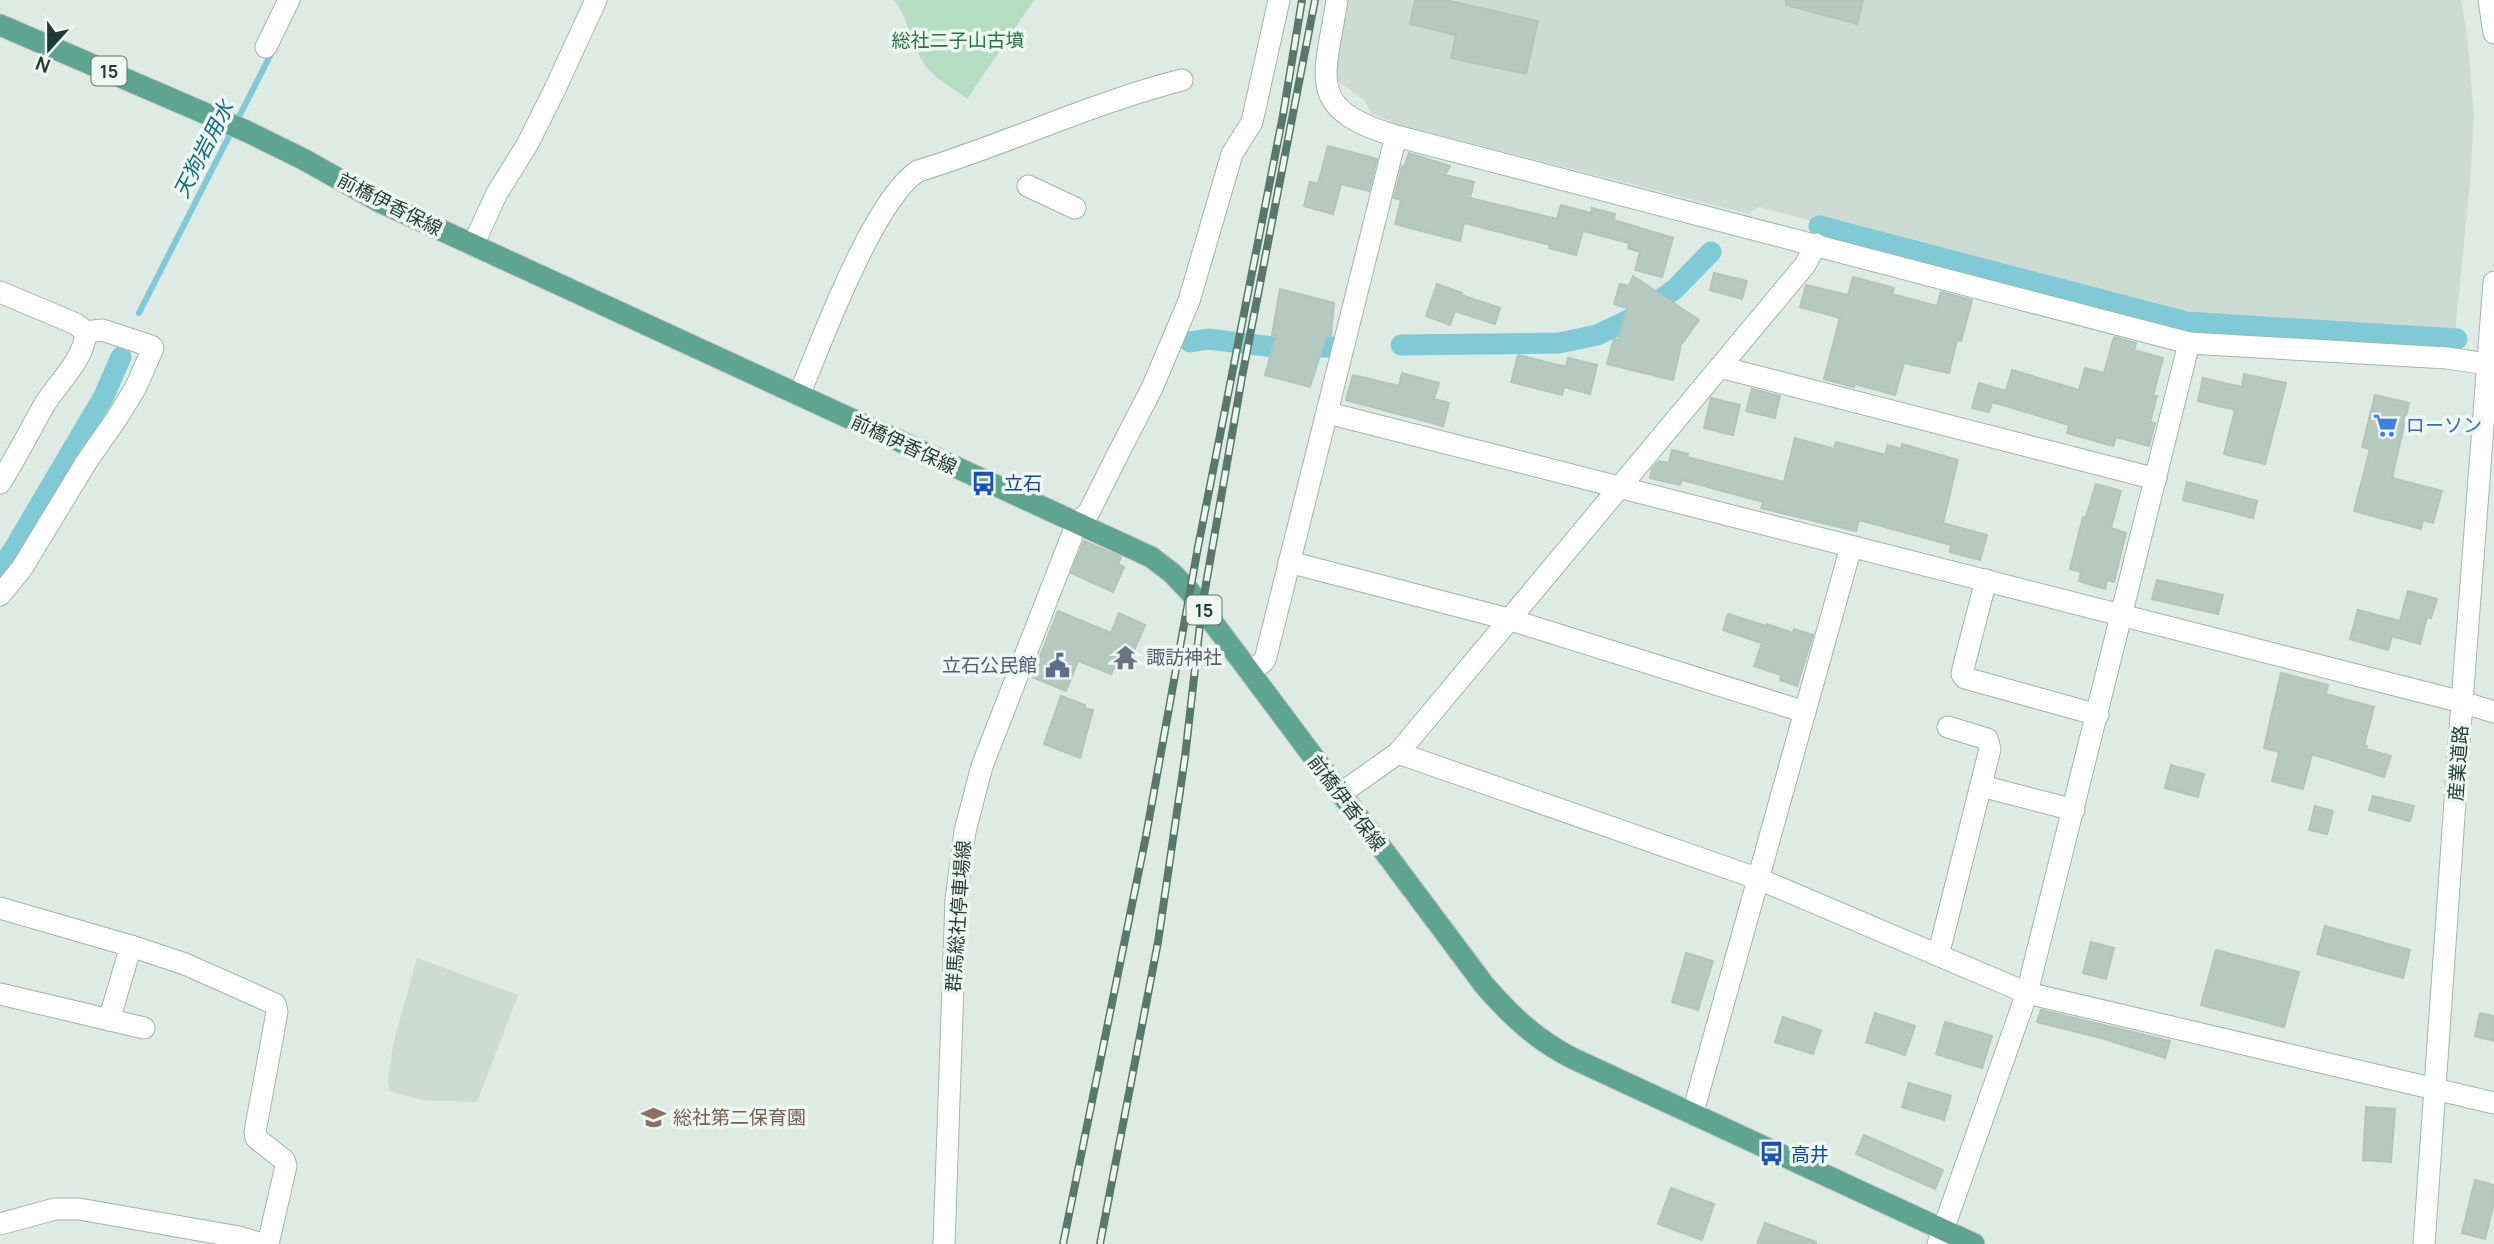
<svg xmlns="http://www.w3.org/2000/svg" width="2494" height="1244" viewBox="0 0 2494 1244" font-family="Manrope,'Noto Sans JP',sans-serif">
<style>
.built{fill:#ccdbd4}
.green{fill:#b4debf}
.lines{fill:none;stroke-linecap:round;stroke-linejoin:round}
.stream{stroke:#80cad6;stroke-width:6}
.canal{stroke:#80cad6;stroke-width:21}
.building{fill:#b6c9c0;stroke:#b0c5bc;stroke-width:2}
.street-casing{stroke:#a1b3ac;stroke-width:23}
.secondary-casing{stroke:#9cb8ad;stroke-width:23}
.primary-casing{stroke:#c0c8c6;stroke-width:23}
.street{stroke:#fff;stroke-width:21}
.secondary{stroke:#fff;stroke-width:21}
.primary{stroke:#5ea491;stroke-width:21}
.rail-casing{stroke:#58786e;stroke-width:8}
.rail{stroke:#eef7f2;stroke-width:5;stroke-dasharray:16;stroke-linecap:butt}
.labels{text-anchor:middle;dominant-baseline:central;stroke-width:7;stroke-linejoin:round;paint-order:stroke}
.shield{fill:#eef7f2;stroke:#5c746c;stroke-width:2}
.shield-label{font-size:18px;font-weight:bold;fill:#1e3c33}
.park-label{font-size:19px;fill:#257642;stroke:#eef7f2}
.street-label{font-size:19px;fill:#1e3c33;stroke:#eef7f2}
.shop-label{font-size:19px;fill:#366cbe;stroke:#eef7f2;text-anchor:start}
.transit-label{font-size:19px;fill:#164399;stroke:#eef7f2;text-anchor:start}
.worship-label{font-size:19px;fill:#5b616d;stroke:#eef7f2;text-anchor:start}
.service-label{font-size:19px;fill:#4e5e75;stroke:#eef7f2;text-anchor:end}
.education-label{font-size:19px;fill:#785e54;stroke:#eef7f2;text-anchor:start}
.water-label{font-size:21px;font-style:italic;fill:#136c7c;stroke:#eef7f2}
</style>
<rect width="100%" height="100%" fill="#deebe5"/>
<g class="built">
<path d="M1347,0H2461L2467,35L2474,115L2470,182L2455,334L2192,320L1759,207L1748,214L1396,124L1371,113L1365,101L1334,79Z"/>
<path d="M417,958L518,995L477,1102L423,1100L389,1091L388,1080L393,1045Z"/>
</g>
<path class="green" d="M894,0H1034L967,99C955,90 938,80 928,69C911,49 910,20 894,0Z"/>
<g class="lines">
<path class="stream" d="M139,313L273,50"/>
<g class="canal">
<path d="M1819,226L2186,322L2457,339"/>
<path d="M1190,342L1208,339L1274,347H1339"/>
<path d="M1401,345L1559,343L1597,335L1637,316L1675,289L1711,252"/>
<path d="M0,568L12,552L104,396L121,357"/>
</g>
</g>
<g class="building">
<path d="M1415,0H1446L1538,21L1526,74L1451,58L1456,35L1410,24Z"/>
<path d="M1786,0H1863L1857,24L1786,5Z"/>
<path d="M1328,146L1377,159L1369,191L1341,184L1333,214L1304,206L1310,182L1318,184Z"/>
<path d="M1409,153L1450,166L1445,175L1474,182L1470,198L1557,219L1561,205L1591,213L1592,208L1615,214L1614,220L1673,238L1662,277L1635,270L1640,252L1628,248L1629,243L1583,231L1576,255L1549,248L1550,245L1464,223L1460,241L1395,224L1401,200L1394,198L1402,166L1404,167Z"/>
<path d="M1714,273L1747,281L1742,299L1710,290Z"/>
<path d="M1633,276L1699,320L1681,345L1673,380L1607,364L1614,339L1618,340L1627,308L1614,304L1620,284L1629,286Z"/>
<path d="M1853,277L1894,288L1892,294L1937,306L1941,292L1972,300L1961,341L1957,340L1949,373L1904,363L1895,395L1855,384L1854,387L1824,379L1840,318L1800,307L1806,285L1848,295Z"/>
<path d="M1437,284L1462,293L1461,295L1500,308L1495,324L1455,311L1450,325L1426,316Z"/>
<path d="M1280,289L1334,303L1331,336H1326L1310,387L1265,375L1276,335H1272Z"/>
<path d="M2114,337L2136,343L2134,350L2163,358L2153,396H2157L2150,422L2155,423L2149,446L2116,437L2113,446L2067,433L2069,425L1992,402L1989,412L1972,408L1979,383L2006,391L2012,370L2079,390L2085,368L2104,373Z"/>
<path d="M1518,355L1566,367L1568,358L1597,365L1590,394L1564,387L1562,395L1511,382Z"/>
<path d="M1402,373L1439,383L1434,399L1449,403L1443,426L1346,400L1353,375L1399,386Z"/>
<path d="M2244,374L2286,383L2265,464L2224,454L2235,410L2198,401L2203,378L2242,387Z"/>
<path d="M1752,389L1780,396L1775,418L1746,411Z"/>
<path d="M2375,395L2409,403L2392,478L2442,491L2433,523L2423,520L2421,529L2354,511L2370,449L2362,447Z"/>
<path d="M1711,398L1740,405L1733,435L1704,428Z"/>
<path d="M1795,438L1834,449L1836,442L1885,455L1888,445L1901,449L1902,444L1958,460L1943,523L1987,535L1980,560L1950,552L1951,545L1859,520L1856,531L1761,508L1763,502L1682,480L1680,485L1650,478L1652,469L1659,461L1669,463L1672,450L1688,454L1687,457L1784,482Z"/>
<path d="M2187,482L2257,501L2253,518L2183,500Z"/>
<path d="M2096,484L2121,491L2111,528L2126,533L2114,582L2107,580L2105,589L2079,581L2081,572L2070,569L2083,517H2086Z"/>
<path d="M1084,541L1121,557L1118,564L1124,567L1113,592L1071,573Z"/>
<path d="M2157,580L2223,595L2218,614L2152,599Z"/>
<path d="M2408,591L2437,599L2431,618L2427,617L2420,644L2392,636L2388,650L2350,639L2358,610L2400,621Z"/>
<path d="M1058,611L1111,633L1119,613L1145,625L1129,662L1118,659L1111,674L1078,661L1066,691L1032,677Z"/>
<path d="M1728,614L1766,626L1767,624L1793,633L1794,629L1813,635L1797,686L1780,680L1781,675L1754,666L1762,643L1723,630Z"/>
<path d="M2281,673L2328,685L2326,694L2374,707L2364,745L2367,746L2366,749L2391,756L2384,777L2312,754L2303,789L2272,781L2279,752L2264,748Z"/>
<path d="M1061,696L1085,705V708L1093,710L1080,758L1044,744Z"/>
<path d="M2171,765L2204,774L2198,797L2165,788Z"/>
<path d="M2373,796L2414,806L2410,821L2369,810Z"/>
<path d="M2315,806L2333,811L2327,834L2309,830Z"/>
<path d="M2325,926L2410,950L2403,978L2317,954Z"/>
<path d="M2091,942L2114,948L2106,979L2083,973Z"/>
<path d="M2216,950L2299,972L2284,1027L2201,1005Z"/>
<path d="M1686,953L1713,961L1698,1010L1672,1002Z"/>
<path d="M2041,1010L2170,1041L2165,1058L2101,1038L2037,1022Z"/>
<path d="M1875,1013L1915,1026L1905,1055L1866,1042Z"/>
<path d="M2480,1013L2494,1016V1041L2475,1036Z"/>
<path d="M1783,1017L1821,1030L1813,1054L1775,1042Z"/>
<path d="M1945,1022L1992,1036L1982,1068L1936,1054Z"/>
<path d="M1909,1083L1951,1096L1944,1120L1902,1107Z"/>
<path d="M2366,1107L2395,1109L2391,1162L2363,1160Z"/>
<path d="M1864,1135L1943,1170L1935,1189L1856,1154Z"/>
<path d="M2475,1180L2494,1185V1203L2485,1239L2462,1233Z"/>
<path d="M1671,1188L1714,1204L1702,1240L1658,1224Z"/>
<path d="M1765,1223L1816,1242V1244H1757Z"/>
</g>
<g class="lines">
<defs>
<g id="street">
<path d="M266,47L289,0"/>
<path d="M1028,186L1075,208"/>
<path d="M0,292L76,324L86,332C84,361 57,383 43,407C29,432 16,458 0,483"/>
<path d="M86,332L102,330L151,346"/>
<path d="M1720,367L2156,479"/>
<path d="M799,395C821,343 873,200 918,171C1007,144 1091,103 1182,80"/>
<path d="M1328,413L2462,702"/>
<path d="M1077,523L1089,512L1119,452L1152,388L1189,301L1232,154L1252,122L1279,0"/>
<path d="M1289,562L1508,619L1805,712"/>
<path d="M1986,580L1963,669L1962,674L1965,678L2098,715"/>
<path d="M0,595L22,568L87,461L117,418L136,387L153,348"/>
<path d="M1250,673L1265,660L1396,136C1304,109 1325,78 1337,0"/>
<path d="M1398,753L1759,879L2027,993L2435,1089"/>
<path d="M1981,786L2074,810"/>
<path d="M0,908L131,946L185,964L275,1004L277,1012L255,1132L256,1138L284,1160L286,1166L268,1244"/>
<path d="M1936,954L1941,944L1990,749L1987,739L1948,727"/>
<path d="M0,994L144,1028"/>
<path d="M109,1020L131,946"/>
<path d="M1693,1112L1851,547"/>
<path d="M0,1224L55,1209H79L239,1237L262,1244"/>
</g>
<g id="secondary">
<path d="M2489,0L2494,33"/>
<path d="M1396,136L2189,343L2447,358L2494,365"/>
<path d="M473,245L497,193L527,145L555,89L596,0"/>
<path d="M2462,702L2494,712"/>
<path d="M1340,794L1398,753L1805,265L1816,244"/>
<path d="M2435,1089L2494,1103"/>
<path d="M944,1244L956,899L965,831L982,766L1077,523"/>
<path d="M1938,1244L2027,993L2189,343"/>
<path d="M2424,1244L2462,702L2494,282"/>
</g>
<path id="primary" d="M0,25L246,131L303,159L380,202L1151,557L1172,573L1190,592L1485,986C1511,1016 1537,1040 1572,1058L1974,1244"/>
</defs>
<use href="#street" class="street-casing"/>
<use href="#secondary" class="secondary-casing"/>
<use href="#primary" class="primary-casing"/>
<use href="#street" class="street"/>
<use href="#secondary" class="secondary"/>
<use href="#primary" class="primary"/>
<defs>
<g id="rail">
<path d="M1063,1244L1146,836L1198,547L1283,115L1302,0"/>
<path d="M1100,1244L1158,942L1185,757L1202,607L1242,377L1315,0"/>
</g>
</defs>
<use href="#rail" class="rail-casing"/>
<use href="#rail" class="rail"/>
</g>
<defs>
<symbol id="supermarket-bare" viewBox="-9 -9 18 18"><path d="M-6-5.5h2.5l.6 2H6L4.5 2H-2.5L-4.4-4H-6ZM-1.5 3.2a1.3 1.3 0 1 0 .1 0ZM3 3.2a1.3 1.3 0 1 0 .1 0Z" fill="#3f7fe0" stroke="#eef7f2" stroke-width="2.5" paint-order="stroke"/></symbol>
<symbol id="bus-bare" viewBox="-9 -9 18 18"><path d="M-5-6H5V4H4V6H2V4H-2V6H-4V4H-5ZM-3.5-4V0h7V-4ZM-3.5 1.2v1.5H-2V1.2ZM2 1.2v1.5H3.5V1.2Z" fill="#1a4fb4" stroke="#eef7f2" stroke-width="2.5" paint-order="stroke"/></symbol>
<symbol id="temple-bare" viewBox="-9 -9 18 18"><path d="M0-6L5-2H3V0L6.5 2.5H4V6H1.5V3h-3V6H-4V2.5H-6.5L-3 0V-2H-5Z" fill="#6b7280" stroke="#eef7f2" stroke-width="2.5" paint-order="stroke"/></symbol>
<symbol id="civic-bare" viewBox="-9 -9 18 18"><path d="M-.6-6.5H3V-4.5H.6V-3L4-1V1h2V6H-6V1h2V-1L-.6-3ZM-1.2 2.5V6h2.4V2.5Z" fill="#5c6f8a" stroke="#eef7f2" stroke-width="2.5" paint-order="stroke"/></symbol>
<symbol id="school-bare" viewBox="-9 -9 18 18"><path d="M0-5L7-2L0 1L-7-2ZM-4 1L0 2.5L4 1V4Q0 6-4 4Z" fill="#8d6e63" stroke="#eef7f2" stroke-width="2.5" paint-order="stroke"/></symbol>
</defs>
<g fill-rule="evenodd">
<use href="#supermarket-bare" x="2368" y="408" width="35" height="35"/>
<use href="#bus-bare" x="966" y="466" width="35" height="35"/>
<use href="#temple-bare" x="1108" y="640" width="35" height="35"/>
<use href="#civic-bare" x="1040" y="648" width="35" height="35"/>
<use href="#school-bare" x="636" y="1100" width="35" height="35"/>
<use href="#bus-bare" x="1754" y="1136" width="35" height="35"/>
</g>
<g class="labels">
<g class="shield">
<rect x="91.5" y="56.5" width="35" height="29" rx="5"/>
<rect x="1186.5" y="595.5" width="35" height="29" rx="5"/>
</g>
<g class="shield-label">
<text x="109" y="71">15</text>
<text x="1204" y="610">15</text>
</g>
<g class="park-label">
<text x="958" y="40">総社二子山古墳</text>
</g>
<g class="street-label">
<text transform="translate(390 204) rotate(27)">前橋伊香保線</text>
<text transform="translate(904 444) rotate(25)">前橋伊香保線</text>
<text transform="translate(2458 763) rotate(-86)">産業道路</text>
<text transform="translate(1347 803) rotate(53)">前橋伊香保線</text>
<text transform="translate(958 916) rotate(-86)">群馬総社停車場線</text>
</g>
<g class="shop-label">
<text x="2406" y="425">ローソン</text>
</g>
<g class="transit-label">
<text x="1004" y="483">立石</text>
<text x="1791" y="1154">高井</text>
</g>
<g class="worship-label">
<text x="1146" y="657">諏訪神社</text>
</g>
<g class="service-label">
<text x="1037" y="665">立石公民館</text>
</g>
<g class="education-label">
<text x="673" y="1117">総社第二保育園</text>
</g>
<g class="water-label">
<text transform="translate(203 149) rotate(-63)">天狗岩用水</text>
</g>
</g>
<g transform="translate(49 49) rotate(201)" stroke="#eef7f2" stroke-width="5" paint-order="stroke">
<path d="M0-5L12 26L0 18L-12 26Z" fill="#1e3c33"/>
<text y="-10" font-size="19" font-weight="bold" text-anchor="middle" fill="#1e3c33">N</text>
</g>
</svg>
